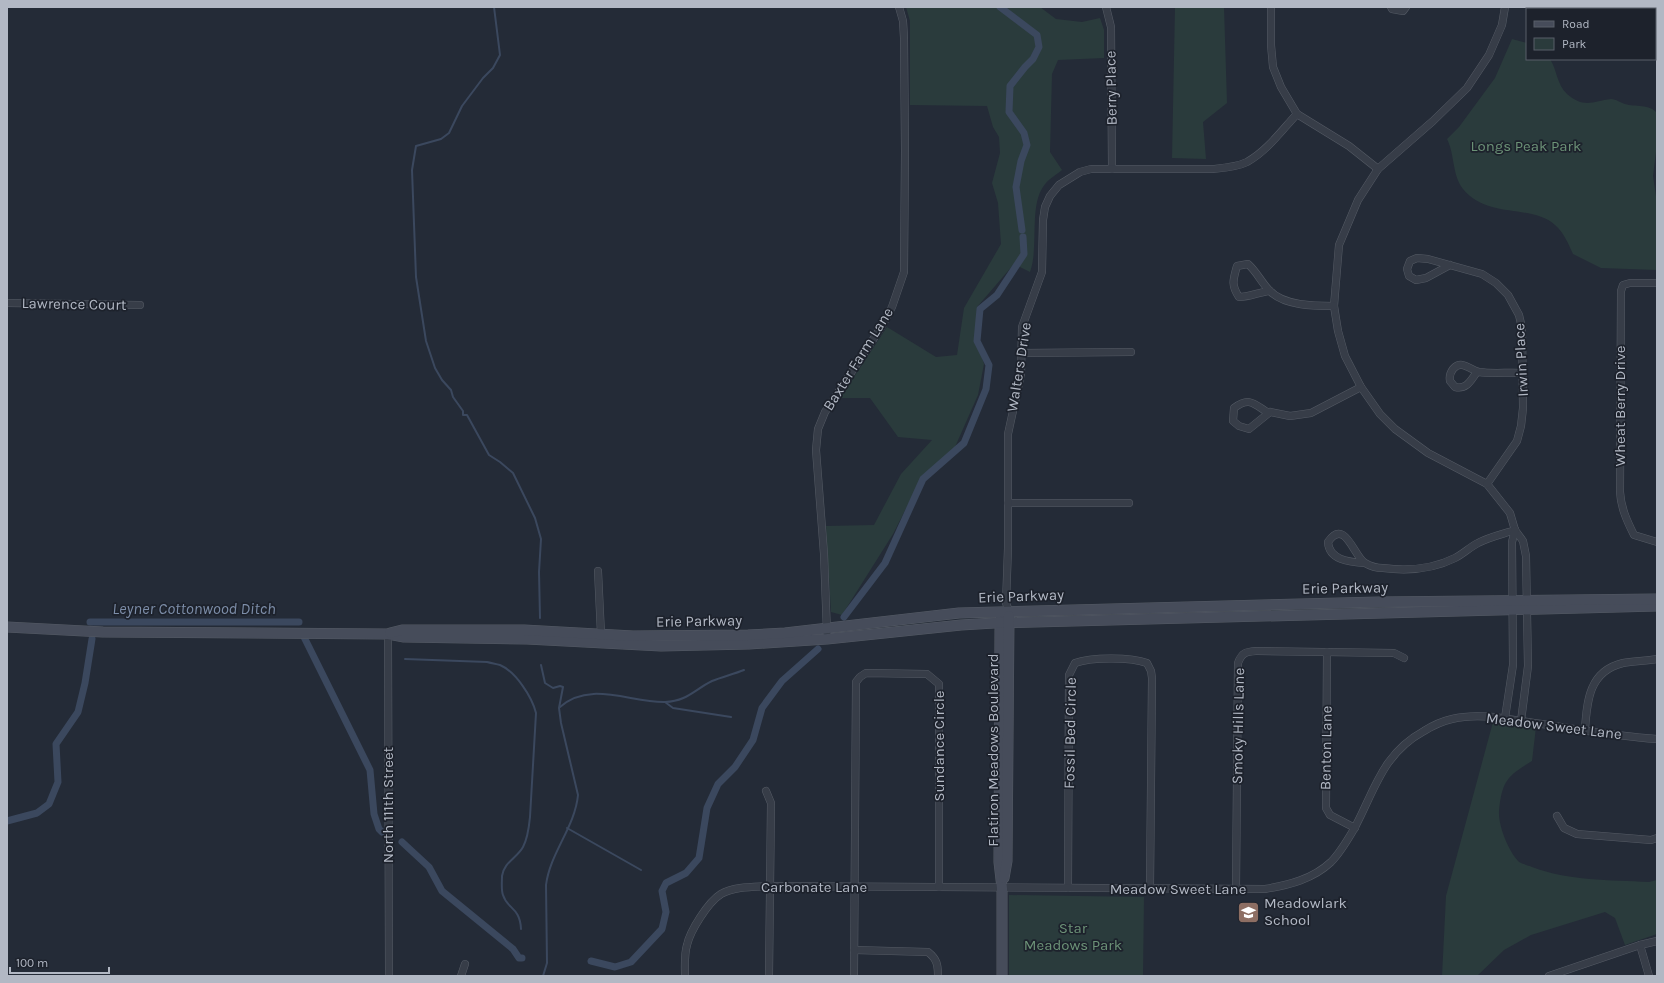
<svg xmlns="http://www.w3.org/2000/svg" width="1664" height="983" viewBox="0 0 1664 983" font-family="Karla,sans-serif">
<style>
.green{fill:#2a3b3c}
.lines{fill:none;stroke-linecap:round;stroke-linejoin:round}
.stream{stroke:#3b485e;stroke-width:2}
.canal{stroke:#3b485e;stroke-width:7}
.street-casing{stroke:#555b65;stroke-width:8}
.secondary-casing{stroke:#555b65;stroke-width:11}
.street{stroke:#373d48;stroke-width:7}
.secondary{stroke:#464c5a;stroke-width:10}
.labels{text-anchor:middle;dominant-baseline:central;stroke-width:3.5;stroke-linejoin:round;paint-order:stroke}
.street-label{font-size:15px;fill:#b2b8c4;stroke:#1d222c}
.park-label{font-size:15px;fill:#6c9277;stroke:#1d222c}
.poi-label{font-size:15px;fill:#b2b8c4;stroke:#1d222c;text-anchor:start}
.water-label{font-size:16px;font-style:italic;fill:#7d8ea9;stroke:#1d222c}
</style>
<rect width="100%" height="100%" fill="#242b37"/>
<g class="green">
<path d="M906,7H1040L1056,19L1082,22L1100,18L1104,30V58L1058,60L1052,74L1050,152L1062,170C1056,175 1047,180 1043,187C1029,208 1039,248 1030,272L1014,264L977,307L976,338L984,364L978,395L955,447L922,477L893,534L842,615L831,612L826,526L874,525L901,474L932,440L898,437L870,398H840L887,327L936,357L957,355L964,308L1001,244L998,203L992,183L1000,153L999,137L993,127L987,106L910,105V21Z"/>
<path d="M1175,7H1224L1227,103L1203,122L1206,159L1172,158Z"/>
<path d="M1512,39L1527,43V59H1550C1557,70 1557,85 1567,94C1584,109 1594,101 1611,99C1616,99 1621,103 1625,104C1635,107 1650,104 1657,113V144L1653,176L1657,203V270L1601,268L1573,254C1568,243 1564,233 1555,225C1532,204 1487,219 1463,189C1452,175 1455,155 1447,139L1459,127L1495,78Z"/>
<path d="M1493,722L1536,727L1532,761C1507,776 1502,781 1499,811C1498,825 1508,850 1518,861C1521,864 1528,865 1532,867C1569,881 1609,880 1649,882L1657,880V934L1625,945L1615,918L1605,912L1531,935L1504,950L1477,976H1442L1446,896Z"/>
<path d="M1009,895L1144,897L1143,976H1009Z"/>
</g>
<g class="lines">
<g class="stream">
<path d="M494,7L500,55L493,68L483,78L462,106L449,133L441,139L416,146L412,170L416,277L426,341L435,368L442,380L451,390L453,397L463,411V415H467L489,455L500,462L513,473L535,518L541,539L539,572L540,618"/>
<path d="M405,659L487,662C491,663 496,664 500,665C516,672 532,697 536,713L530,817C529,827 528,838 523,847C517,858 504,862 502,876C502,882 501,890 503,895C507,909 520,907 521,929"/>
<path d="M541,665L545,683L553,688L560,686L563,687L559,708L561,723L578,795C575,827 550,853 546,885L547,963L543,976"/>
<path d="M665,702L673,708L731,717"/>
<path d="M560,707C590,680 631,703 665,702C687,701 694,690 712,681C722,677 734,674 744,670"/>
<path d="M567,828L641,870"/>
</g>
<g class="canal">
<path d="M1000,7L1037,35L1039,47L1033,59L1025,67L1010,86L1009,112L1024,133L1027,145L1021,161L1016,187L1022,230"/>
<path d="M844,617L885,563L923,479L964,443L986,389L989,365L977,341L980,309L997,295L1024,254L1023,237"/>
<path d="M90,622H299"/>
<path d="M304,637L370,770L374,814L379,829L382,832"/>
<path d="M7,821L37,813L49,804L58,782L56,744L78,712L85,683L92,639"/>
<path d="M402,842L429,867L442,891L513,949L519,958H522"/>
<path d="M591,961L615,967L631,962L662,929L666,912L662,891L666,883L686,873L699,858L707,808L718,784L735,767L753,740L762,708L782,681L818,649"/>
</g>
<defs>
<g id="street">
<path d="M1106,7L1111,27L1112,169"/>
<path d="M1271,7V45L1273,67L1281,87L1297,114L1349,146L1378,169"/>
<path d="M1391,7L1392,9L1403,11L1406,7"/>
<path d="M1505,7L1502,25L1489,55L1467,88L1433,121L1378,169L1358,200L1339,245L1334,306L1338,331L1345,356L1361,387L1380,414L1395,429L1428,453L1487,484L1510,513L1515,530L1523,541L1526,556L1528,666L1521,721"/>
<path d="M1622,7L1623,9"/>
<path d="M1655,39H1657"/>
<path d="M1450,265L1426,278L1416,280L1409,276L1407,269L1410,261L1417,258L1428,259L1482,274L1496,283L1508,295L1519,315L1522,328L1523,408L1521,426L1517,441L1487,484"/>
<path d="M1657,283H1630L1623,285L1621,291L1620,492C1621,508 1627,521 1634,535L1657,542"/>
<path d="M1270,291C1259,292 1250,297 1239,297C1231,285 1233,280 1237,266L1248,264C1257,272 1261,282 1269,290C1283,306 1315,306 1334,306"/>
<path d="M7,303L140,305"/>
<path d="M1021,353L1131,352"/>
<path d="M1477,372C1471,380 1467,390 1455,387L1450,381C1449,376 1450,373 1453,369C1462,359 1470,370 1479,372C1493,374 1509,372 1523,373"/>
<path d="M1270,412L1249,429L1239,426L1233,421L1234,408C1249,397 1253,403 1267,412H1270L1290,416L1311,413L1361,387"/>
<path d="M1008,503H1129"/>
<path d="M1364,563C1349,562 1329,560 1328,542C1345,517 1354,557 1365,563C1370,566 1377,568 1383,568C1406,571 1433,569 1455,558C1463,554 1470,547 1478,543C1489,537 1503,534 1515,530"/>
<path d="M598,571L601,634"/>
<path d="M1009,611L1006,603L1008,548V434L1021,374L1022,327L1042,272L1043,220L1045,207L1050,196L1059,185L1080,172L1091,169H1213C1224,168 1237,167 1247,162C1267,151 1282,130 1297,114"/>
<path d="M827,633L824,554L816,450L818,429L825,412L882,326L892,307L904,272L905,151L904,38L903,21L899,7"/>
<path d="M388,634L389,976"/>
<path d="M1327,652L1326,808L1330,815L1355,828"/>
<path d="M1505,718L1513,665L1512,542L1515,530"/>
<path d="M1585,729C1587,701 1589,671 1623,663C1634,661 1646,661 1657,659"/>
<path d="M766,791L771,803L769,976"/>
<path d="M1557,816L1564,828L1577,834L1651,840L1657,838"/>
<path d="M1068,888L1069,675L1075,663C1091,657 1131,657 1147,663L1151,671L1152,678L1150,889"/>
<path d="M1236,889L1238,663C1242,652 1246,652 1257,651L1394,653L1404,658"/>
<path d="M1640,945L1649,976"/>
<path d="M854,950L928,952C937,959 938,965 938,976"/>
<path d="M461,976L465,964"/>
<path d="M685,976C685,966 684,955 687,945C690,931 708,902 721,894C735,886 755,887 770,886L1265,889C1289,885 1313,879 1331,862C1340,853 1347,841 1354,829C1375,790 1382,754 1424,731C1432,726 1443,721 1452,719C1477,713 1503,718 1528,722C1570,728 1614,736 1657,739"/>
<path d="M854,976L856,682L860,677L866,673L927,674L939,684V887"/>
<path d="M1549,976L1640,945L1657,941"/>
</g>
<g id="secondary">
<path d="M1001,617L1000,631L999,862L1002,888V976"/>
<path d="M7,627L103,632L388,634L404,637L527,639L661,646L749,644L827,639L961,625L994,623L1657,606"/>
<path d="M390,633L402,630H524L633,636L748,635L785,633L959,613L1379,602L1657,599"/>
<path d="M1004,878L1007,861L1009,616"/>
</g>
</defs>
<use href="#street" class="street-casing"/>
<use href="#secondary" class="secondary-casing"/>
<use href="#street" class="street"/>
<use href="#secondary" class="secondary"/>
</g>
<defs>
<symbol id="school-square" viewBox="-11 -11 22 22"><rect x="-9" y="-9" width="18" height="18" rx="4" fill="#8d6e63" stroke="#1d222c"/><path d="M0-5L7-2L0 1L-7-2ZM-4 1L0 2.5L4 1V4Q0 6-4 4Z" fill="#fff"/></symbol>
</defs>
<g fill-rule="evenodd">
<use href="#school-square" x="1236" y="900" width="25" height="25"/>
</g>
<g class="labels">
<g class="street-label">
<text transform="translate(1111 88) rotate(-91)">Berry Place</text>
<text transform="translate(74 304) rotate(1)">Lawrence Court</text>
<text transform="translate(858 359) rotate(-58)">Baxter Farm Lane</text>
<text transform="translate(1521 360) rotate(-93)">Irwin Place</text>
<text transform="translate(1019 367) rotate(-81)">Walters Drive</text>
<text transform="translate(1620 406) rotate(-90)">Wheat Berry Drive</text>
<text transform="translate(1345 588) rotate(-1)">Erie Parkway</text>
<text transform="translate(1021 596) rotate(-2)">Erie Parkway</text>
<text transform="translate(699 621) rotate(-1)">Erie Parkway</text>
<text transform="translate(1238 726) rotate(-89)">Smoky Hills Lane</text>
<text transform="translate(1554 726) rotate(7)">Meadow Sweet Lane</text>
<text transform="translate(1070 733) rotate(-89)">Fossil Bed Circle</text>
<text transform="translate(939 746) rotate(-90)">Sundance Circle</text>
<text transform="translate(1326 748) rotate(-89)">Benton Lane</text>
<text transform="translate(993 750) rotate(-90)">Flatiron Meadows Boulevard</text>
<text transform="translate(388 805) rotate(-90)">North 111th Street</text>
<text x="814" y="887">Carbonate Lane</text>
<text x="1178" y="889">Meadow Sweet Lane</text>
</g>
<g class="park-label">
<text x="1526" y="146">Longs Peak Park</text>
<text x="1073" y="928">Star<tspan x="1073" dy="17">Meadows Park</tspan></text>
</g>
<g class="poi-label">
<text x="1264" y="903">Meadowlark<tspan x="1264" dy="17">School</tspan></text>
</g>
<g class="water-label">
<text x="194" y="608">Leyner Cottonwood Ditch</text>
</g>
</g>
<rect width="1664" height="983" fill="none" stroke="#b2b8c4" stroke-width="16"/>
<rect x="1526" y="8" width="130" height="52" fill="#1d222c" stroke="#595e69"/>
<rect x="1534" y="21" width="20" height="6" fill="#464c5a" stroke="#595e69"/>
<text x="1562" y="28" font-size="12" fill="#b2b8c4">Road</text>
<rect x="1534" y="38" width="20" height="12" fill="#2a3b3c" stroke="#595e69"/>
<text x="1562" y="48" font-size="12" fill="#b2b8c4">Park</text>
<path d="M10 967v6h99v-6" fill="none" stroke="#b2b8c4" stroke-width="2"/>
<text x="16" y="967" font-size="12" fill="#b2b8c4" stroke="#1d222c" stroke-width="3" paint-order="stroke">100 m</text>
</svg>
